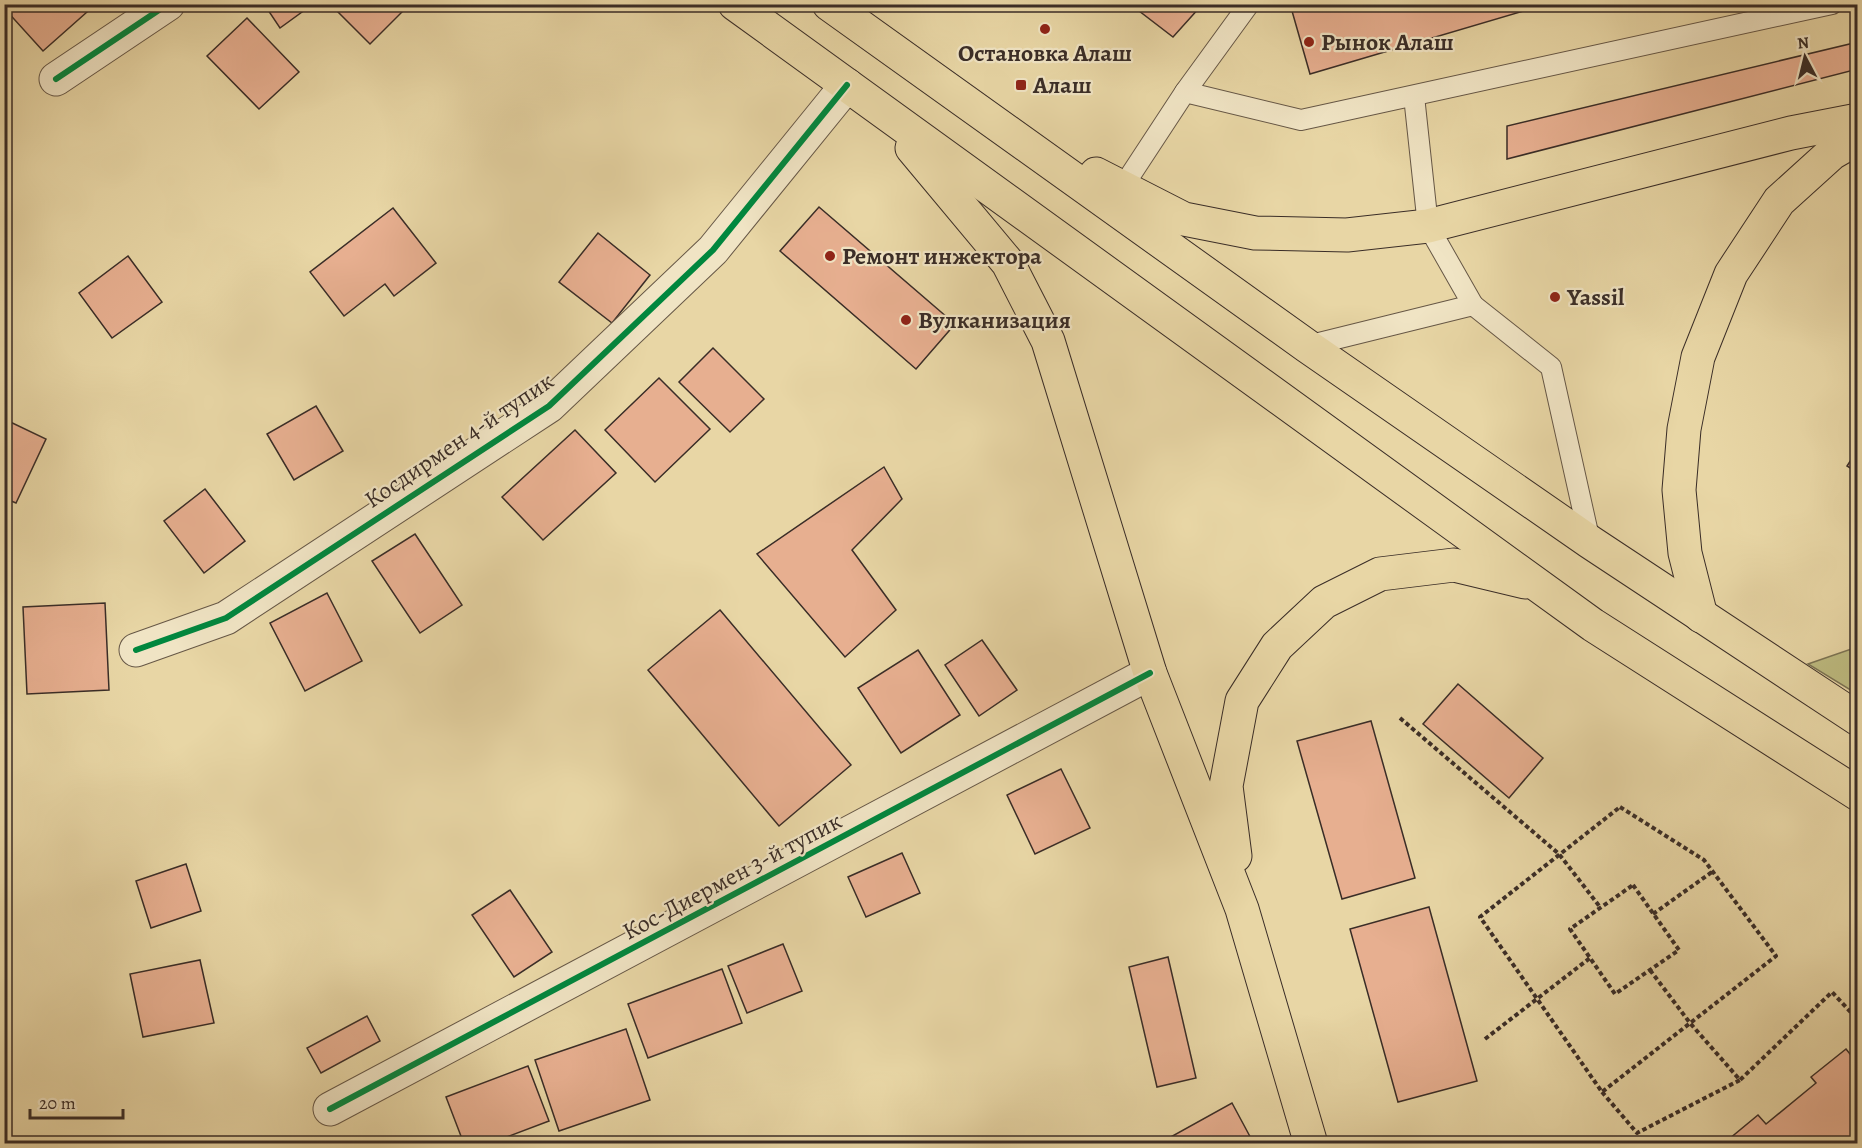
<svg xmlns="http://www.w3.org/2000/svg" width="1862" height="1148" viewBox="0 0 1862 1148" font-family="Alegreya,serif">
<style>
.green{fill:#bebc81;stroke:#7c7454;stroke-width:1.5}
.building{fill:#e7af90;stroke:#3a2d27;stroke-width:1.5}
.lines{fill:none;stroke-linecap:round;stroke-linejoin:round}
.service-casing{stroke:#665746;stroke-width:22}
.minor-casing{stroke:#665746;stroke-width:35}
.trunk-casing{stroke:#3a2d27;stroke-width:35}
.path{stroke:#3a2d27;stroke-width:4;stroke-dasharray:4.5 3;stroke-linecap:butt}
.service{stroke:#f0e4c4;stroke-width:20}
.minor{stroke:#f0e4c4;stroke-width:33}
.trunk{stroke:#e8d6a5;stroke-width:33}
.cycleway-casing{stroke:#f0e4c4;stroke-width:10}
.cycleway{stroke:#00873e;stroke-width:6}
.poi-dot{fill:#8f2418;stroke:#f0e4c4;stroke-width:2}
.labels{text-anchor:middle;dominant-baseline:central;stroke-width:4.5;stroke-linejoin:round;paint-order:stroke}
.poi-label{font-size:24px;font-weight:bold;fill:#3a2d27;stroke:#f0e4c4;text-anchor:start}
.street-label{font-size:24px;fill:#3a2d27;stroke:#f0e4c4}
</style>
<rect width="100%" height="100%" fill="#e8d6a5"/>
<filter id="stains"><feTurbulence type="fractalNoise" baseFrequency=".00333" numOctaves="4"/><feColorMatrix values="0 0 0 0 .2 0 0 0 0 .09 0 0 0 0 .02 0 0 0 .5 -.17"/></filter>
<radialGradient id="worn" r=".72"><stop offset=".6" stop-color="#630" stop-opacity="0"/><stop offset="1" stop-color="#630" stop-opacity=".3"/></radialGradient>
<path class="green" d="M1857,647V694L1808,664Z"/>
<g class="building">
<path d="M4,4H96L43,51L4,8Z"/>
<path d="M264,4H313L280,28Z"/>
<path d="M334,4H405L407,7L370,44L332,6Z"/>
<path d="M1130,4H1197L1200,7L1173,37Z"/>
<path d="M1290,4H1547L1310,74Z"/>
<path d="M247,18L299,72L259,109L207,56Z"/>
<path d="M1858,42V69L1507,159V126Z"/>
<path d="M819,207L955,324L916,369L780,251Z"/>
<path d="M393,208L436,263L394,296L385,284L344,316L310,272Z"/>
<path d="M598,233L650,275L612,323L559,282Z"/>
<path d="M128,256L162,302L112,338L79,293Z"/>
<path d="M713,348L764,399L730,432L679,382Z"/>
<path d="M659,378L710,429L655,482L605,430Z"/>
<path d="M316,406L343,451L294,480L267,434Z"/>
<path d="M4,419L46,439L16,503L4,498Z"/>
<path d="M575,430L616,473L543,540L502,497Z"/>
<path d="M1858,449V473L1847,466Z"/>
<path d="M884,467L902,499L852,550L896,610L845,657L757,554Z"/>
<path d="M205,489L245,541L204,573L164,521Z"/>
<path d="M415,534L462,605L420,633L372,561Z"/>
<path d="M327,593L362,661L305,691L270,623Z"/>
<path d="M105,603L109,690L27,694L23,607Z"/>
<path d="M720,610L851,765L779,826L648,670Z"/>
<path d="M982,640L1017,690L979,716L945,665Z"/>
<path d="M918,650L960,715L901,753L858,688Z"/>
<path d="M1458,684L1543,758L1509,798L1423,724Z"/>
<path d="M1371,721L1415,878L1342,899L1297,741Z"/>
<path d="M1061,769L1090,828L1035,854L1007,795Z"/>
<path d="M902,853L920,893L866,917L848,877Z"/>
<path d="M186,864L201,911L151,928L136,881Z"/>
<path d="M510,890L552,952L514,977L472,915Z"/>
<path d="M1429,907L1477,1081L1398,1102L1350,929Z"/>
<path d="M783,944L802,991L747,1013L728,966Z"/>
<path d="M1168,957L1196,1078L1157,1087L1129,967Z"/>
<path d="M200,960L214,1023L143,1037L130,974Z"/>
<path d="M722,969L742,1023L648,1058L628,1004Z"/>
<path d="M367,1016L380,1041L321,1073L307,1048Z"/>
<path d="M626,1029L650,1100L559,1131L535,1060Z"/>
<path d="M1846,1049L1858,1064V1144H1723L1758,1115L1766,1124L1816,1083L1811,1077Z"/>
<path d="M528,1066L549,1121L488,1144H464L446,1097Z"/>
<path d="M1232,1103L1254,1144H1158Z"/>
</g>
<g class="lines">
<defs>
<g id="service">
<path d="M1185,92L1249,4"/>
<path d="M1414,96L1428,226L1473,305"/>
<path d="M1122,188L1185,92L1301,120L1832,4"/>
<path d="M1307,346L1473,305L1551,367L1590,542"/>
</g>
<g id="minor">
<path d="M56,79L168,4"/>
<path d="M136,650L226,618L549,406L713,250L847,85"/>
<path d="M330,1109L1150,673"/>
</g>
<g id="trunk">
<path d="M735,4L1593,625L1858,794"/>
<path d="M829,4L1307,346L1590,542L1858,719"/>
<path d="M912,148L1008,263L1048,341L1150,673L1242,909L1311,1144"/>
<path d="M1096,174L1184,219L1255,233L1347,235L1428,226L1791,133L1858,120"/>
<path d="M1701,616L1685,553L1679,490L1684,429L1698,357L1731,274L1779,201L1832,153L1858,138"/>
<path d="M1235,856L1226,786L1242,701L1277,646L1324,602L1380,574L1454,565L1525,582"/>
</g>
</defs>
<use href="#service" class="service-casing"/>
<use href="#minor" class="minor-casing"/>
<use href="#trunk" class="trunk-casing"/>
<g class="path">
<path d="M1400,718L1559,854L1600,907"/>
<path d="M1620,807L1704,860L1776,956L1602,1092L1480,917Z"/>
<path d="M1633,885L1679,950L1615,994L1570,929Z"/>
<path d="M1653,914L1712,872"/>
<path d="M1650,970L1690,1023L1740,1080L1832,992L1858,1020"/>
<path d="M1485,1039L1590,958"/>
<path d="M1602,1092L1637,1133L1740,1080"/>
</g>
<use href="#service" class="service"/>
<use href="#minor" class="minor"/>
<use href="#trunk" class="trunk"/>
<defs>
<g id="cycleway">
<path d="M56,79L168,4"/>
<path d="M136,650L226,618L549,406L713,250L847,85"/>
<path d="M330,1109L1150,673"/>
</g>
</defs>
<use href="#cycleway" class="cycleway-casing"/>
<use href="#cycleway" class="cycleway"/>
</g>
<g class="poi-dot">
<circle cx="1045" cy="29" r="6"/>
<circle cx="1309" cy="42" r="6"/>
<rect x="1015" y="79" width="12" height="12" rx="3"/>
<circle cx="830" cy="256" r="6"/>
<circle cx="1555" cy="297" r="6"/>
<circle cx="906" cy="320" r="6"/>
</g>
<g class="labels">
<g class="poi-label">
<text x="1321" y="42">Рынок Алаш</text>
<text x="1045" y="53" text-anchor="middle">Остановка Алаш</text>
<text x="1033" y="85">Алаш</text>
<text x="842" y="256">Ремонт инжектора</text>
<text x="1567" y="297">Yassil</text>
<text x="918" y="320">Вулканизация</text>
</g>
<g class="street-label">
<text transform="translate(459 440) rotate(-34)">Косдирмен 4-й тупик</text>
<text transform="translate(732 876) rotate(-28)">Кос-Диермен 3-й тупик</text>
</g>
</g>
<rect width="1862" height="1148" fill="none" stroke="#e8d6a5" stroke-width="24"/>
<rect x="6" y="6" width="1850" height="1136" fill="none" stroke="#3a2d27" stroke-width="3"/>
<rect x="12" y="12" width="1838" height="1124" fill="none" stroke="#3a2d27" stroke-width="1.5"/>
<g transform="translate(1805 57) rotate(353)" stroke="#f0e4c4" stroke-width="4.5" paint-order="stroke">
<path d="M0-4.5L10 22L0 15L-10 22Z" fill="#3a2d27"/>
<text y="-9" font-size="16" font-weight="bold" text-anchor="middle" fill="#3a2d27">N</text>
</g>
<path d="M30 1109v9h93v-9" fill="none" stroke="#3a2d27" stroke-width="3"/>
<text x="39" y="1109" font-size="18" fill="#3a2d27" stroke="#f0e4c4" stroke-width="4.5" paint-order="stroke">20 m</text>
<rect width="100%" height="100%" filter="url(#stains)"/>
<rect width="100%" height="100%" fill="url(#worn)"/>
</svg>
